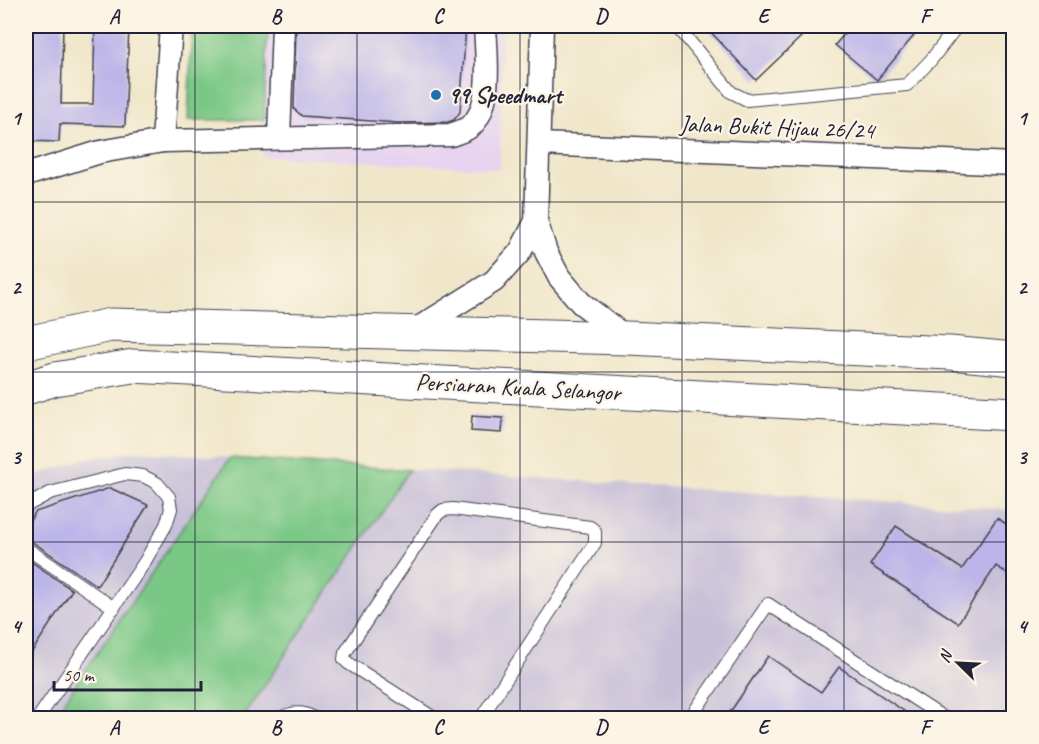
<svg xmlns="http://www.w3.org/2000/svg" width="1039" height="744" viewBox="0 0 1039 744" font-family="Caveat,sans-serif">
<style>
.built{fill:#e6d3f0}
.industrial{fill:#c8c0d8}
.green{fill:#7ac786;stroke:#4e7460;stroke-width:1.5}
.building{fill:#bcb5e9}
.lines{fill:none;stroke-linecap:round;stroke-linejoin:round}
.lane-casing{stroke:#414050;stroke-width:14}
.street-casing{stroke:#414050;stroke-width:25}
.primary-casing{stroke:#414050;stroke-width:35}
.lane{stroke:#fff;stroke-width:12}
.street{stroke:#fff;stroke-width:22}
.primary{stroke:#fff;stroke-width:33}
.grid{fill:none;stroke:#22223b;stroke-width:1.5;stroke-opacity:0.55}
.poi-dot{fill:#1f6fb2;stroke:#fcf5e5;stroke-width:2}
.labels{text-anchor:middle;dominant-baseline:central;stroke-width:4.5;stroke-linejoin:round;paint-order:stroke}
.poi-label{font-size:24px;font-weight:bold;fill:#22223b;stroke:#fcf5e5;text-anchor:start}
.street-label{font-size:24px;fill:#22223b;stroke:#fcf5e5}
.neatline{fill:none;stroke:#22223b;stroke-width:2}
.grid-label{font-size:20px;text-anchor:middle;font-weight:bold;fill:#22223b}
</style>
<rect width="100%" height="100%" fill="#fcf5e5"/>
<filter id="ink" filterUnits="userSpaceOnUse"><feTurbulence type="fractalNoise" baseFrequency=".0167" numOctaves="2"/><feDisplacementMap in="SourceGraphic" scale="12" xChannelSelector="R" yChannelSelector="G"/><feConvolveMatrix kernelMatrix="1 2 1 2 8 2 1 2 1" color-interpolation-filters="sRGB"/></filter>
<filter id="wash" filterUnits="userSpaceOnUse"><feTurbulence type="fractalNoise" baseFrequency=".008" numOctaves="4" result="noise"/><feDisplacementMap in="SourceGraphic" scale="24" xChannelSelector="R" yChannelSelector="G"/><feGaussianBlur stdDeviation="1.35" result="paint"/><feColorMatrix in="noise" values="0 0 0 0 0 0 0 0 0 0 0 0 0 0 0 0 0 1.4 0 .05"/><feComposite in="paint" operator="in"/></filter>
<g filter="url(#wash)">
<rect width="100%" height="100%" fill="#f0e7ca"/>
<path class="built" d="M268,26H502L500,169L262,156Z"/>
<path class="industrial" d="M136,451L1013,510V718H26V478L85,459Z"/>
<g class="green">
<path d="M192,26H268L264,120H188Z"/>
<path d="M230,458L409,470L243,718H53Z"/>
</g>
<g id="blocks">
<g class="building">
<path d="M26,26H63L61,104H93L95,26H129L125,126L60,124L59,142L26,141Z"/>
<path d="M296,26H466L460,112L454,120L448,122L399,123L302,116L294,109Z"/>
<path d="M705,26H791L801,37L756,80Z"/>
<path d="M851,26H922L877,80L835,45Z"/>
<path d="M472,416L503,418L502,433L471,431Z"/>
<path d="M110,488L148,505L97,586L31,541L26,540V528L35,512Z"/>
<path d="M997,518L1014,529V578L996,566L958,623L870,565L896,526L962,569Z"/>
<path d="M26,558L72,590L26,661Z"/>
<path d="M768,656L821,692L839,667L914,718H726Z"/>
</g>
</g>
</g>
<g filter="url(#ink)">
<use href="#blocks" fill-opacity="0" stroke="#414050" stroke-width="1.5"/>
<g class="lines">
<defs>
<g id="lane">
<path d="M677,26L731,92L747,100L907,85L931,60L957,26"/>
<path d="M26,506L50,493L125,474L143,476L157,483L169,497L171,509L166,525L144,563L38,718"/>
<path d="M26,548L114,608"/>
<path d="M280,718C292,712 303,711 314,718"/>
<path d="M434,718L348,663L344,659L345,653L437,515L443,510L453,509L590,527L595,531V543L481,718"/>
<path d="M690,718L768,604L944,718"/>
</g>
<g id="street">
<path d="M542,26L536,221L546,252L559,277L581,303L627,338"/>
<path d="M279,138L283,26"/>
<path d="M163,141L171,26"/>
<path d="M539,144L1014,164"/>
<path d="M26,175L100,152L163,141L451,135C456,133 463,131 468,128C494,111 486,52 485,26"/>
<path d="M412,332L494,281L520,252L536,221"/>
</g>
<g id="primary">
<path d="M26,343L111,325L627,338L950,353L1014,359"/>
<path d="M26,388L55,379L133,366L1014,414"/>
</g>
</defs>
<use href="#lane" class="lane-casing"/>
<use href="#street" class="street-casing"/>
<use href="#primary" class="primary-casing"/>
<use href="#lane" class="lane"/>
<use href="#street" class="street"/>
<use href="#primary" class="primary"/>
</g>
</g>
<path class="grid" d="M195,26V718M357,26V718M520,26V718M682,26V718M844,26V718M26,202H1014M26,372H1014M26,542H1014"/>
<circle class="poi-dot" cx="436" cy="95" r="6"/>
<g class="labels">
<g class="poi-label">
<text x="448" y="95">99 Speedmart</text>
</g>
<g class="street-label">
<text transform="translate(777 127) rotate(2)">Jalan Bukit Hijau 26/24</text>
<text transform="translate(518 387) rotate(3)">Persiaran Kuala Selangor</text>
</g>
</g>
<rect width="1039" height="744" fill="none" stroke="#fcf5e5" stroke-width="66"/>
<g transform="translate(958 663) rotate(294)" stroke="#fcf5e5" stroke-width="4.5" paint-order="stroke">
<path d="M0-4.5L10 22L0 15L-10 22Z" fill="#22223b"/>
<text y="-9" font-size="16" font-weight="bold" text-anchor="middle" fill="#22223b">N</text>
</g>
<path d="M54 681v9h147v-9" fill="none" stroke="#22223b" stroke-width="3"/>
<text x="63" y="681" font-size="18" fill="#22223b" stroke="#fcf5e5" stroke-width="4.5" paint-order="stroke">50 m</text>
<rect x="33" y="33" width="973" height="678" class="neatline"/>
<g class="grid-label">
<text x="114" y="23">A</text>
<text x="276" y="23">B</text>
<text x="438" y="23">C</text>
<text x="601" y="23">D</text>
<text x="763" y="23">E</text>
<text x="925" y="23">F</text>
<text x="16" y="125">1</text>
<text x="1022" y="125">1</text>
<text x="16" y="294">2</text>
<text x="1022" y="294">2</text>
<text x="16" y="464">3</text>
<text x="1022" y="464">3</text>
<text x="16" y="633">4</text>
<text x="1022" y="633">4</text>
<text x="114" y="734">A</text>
<text x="276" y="734">B</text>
<text x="438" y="734">C</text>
<text x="601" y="734">D</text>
<text x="763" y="734">E</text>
<text x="925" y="734">F</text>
</g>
</svg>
